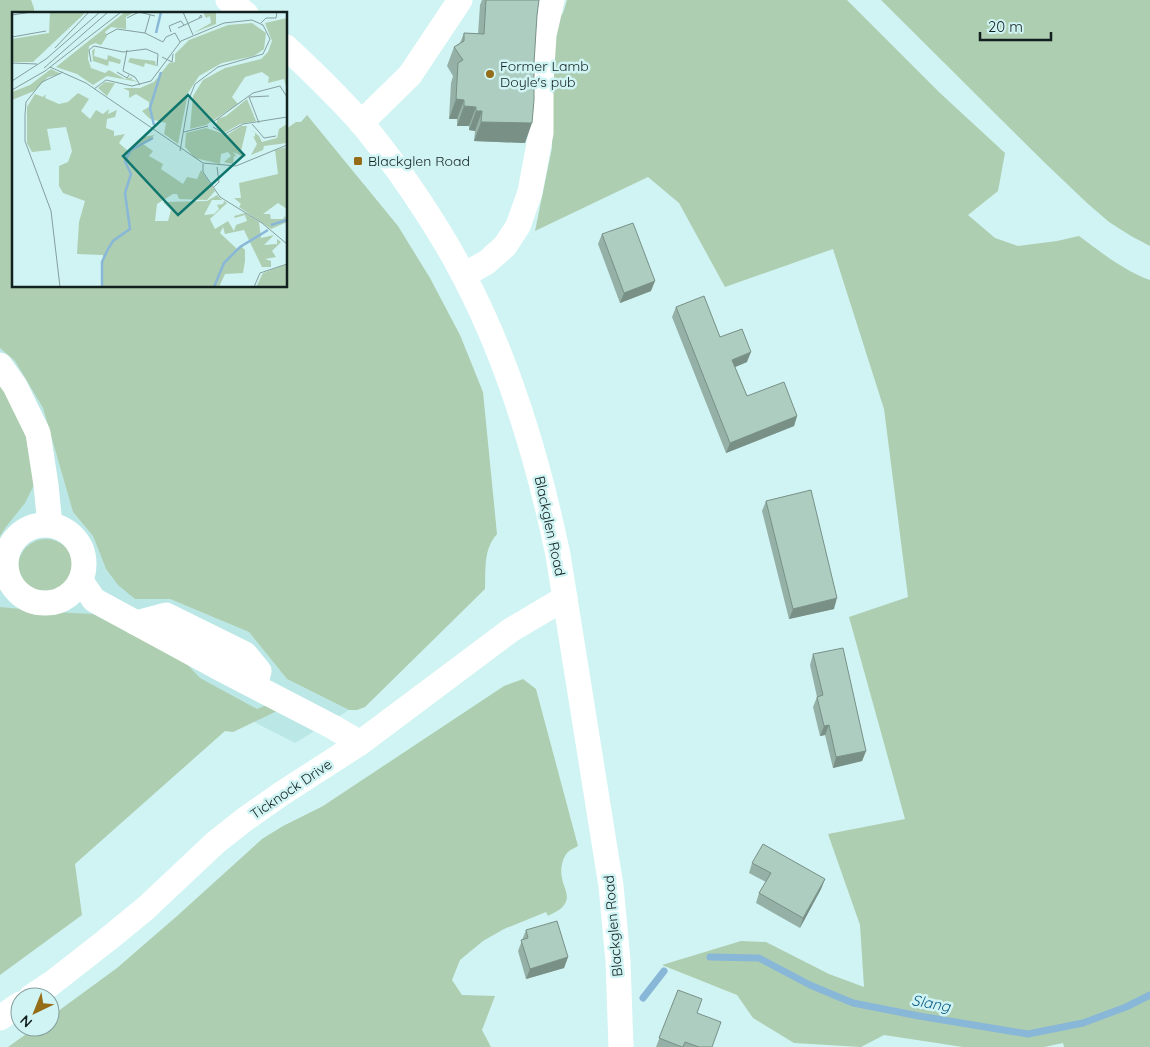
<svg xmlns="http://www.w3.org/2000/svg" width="1150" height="1047" viewBox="0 0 1150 1047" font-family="Quicksand,sans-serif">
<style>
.built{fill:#bbe8e6}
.green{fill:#aeceb1}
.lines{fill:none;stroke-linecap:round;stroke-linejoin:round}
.stream{stroke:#89b7d7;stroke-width:7}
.minor{stroke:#fff;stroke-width:25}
.wall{fill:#95b0a6}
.shaded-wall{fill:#799087}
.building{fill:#adcdc1;stroke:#799087}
.poi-dot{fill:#956c17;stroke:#d0f4f3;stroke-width:2}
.labels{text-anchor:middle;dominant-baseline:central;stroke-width:5;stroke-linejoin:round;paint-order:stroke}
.poi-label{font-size:14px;fill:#12201f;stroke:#d0f4f3;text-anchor:start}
.street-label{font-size:14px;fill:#12201f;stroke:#d0f4f3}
.water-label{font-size:15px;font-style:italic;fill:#0d5c86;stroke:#d0f4f3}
.inset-river{fill:none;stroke:#89b7d7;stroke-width:2.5}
.inset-road{fill:none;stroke:#849f9e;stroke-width:1}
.view{fill:#0f766e;fill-opacity:0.15;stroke:#0f766e;stroke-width:2.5}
.inset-edge{fill:none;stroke:#12201f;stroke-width:2.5}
</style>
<rect width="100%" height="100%" fill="#d0f4f3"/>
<path class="built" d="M0,348L15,361L43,408L73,512L93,536L106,569L135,599H170L249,632L287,679L349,710L295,743L88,637L0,626Z"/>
<g class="green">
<path d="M0,0H31L34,8V14H14V286H286V129L296,122H301L307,115L398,226L430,278L460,335L483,392L497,534C483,550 486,569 485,589L365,707L357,710H349L287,679L249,632L170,599H135L118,585L106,569L93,536L73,512L43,408L15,361L0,348Z"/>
<path d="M567,0H847L940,93L1005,153L998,191L968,215L995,238L1018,246L1057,241L1079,236C1101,252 1124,271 1150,280V1047H1064L1063,1043L1044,1047H963L884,1035L861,1047L794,1043L753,1018L737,995L662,965L741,941L766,942L829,974L864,987L860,925L828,834L905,819L849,617L908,597L884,409L833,249L725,287L679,203L648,177L535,231L552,148L549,61L554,23L563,13Z"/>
<path d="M881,0H1150V246L1131,236L1109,222L1087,203L1044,162Z"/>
<path d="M0,384L33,449L38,477L25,503L6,527L0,536Z"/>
<circle cx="46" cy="567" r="28"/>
<path d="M0,607L54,612L93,614L183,660L200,678L257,709L269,704L277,711L233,732L225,731L75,864L82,915L0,975Z"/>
<path d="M523,679L536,689L578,846C575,848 571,849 568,852C562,858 560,870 562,878C563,887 571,896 564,905C561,910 553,913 548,916L546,912L504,929L483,941L460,960L452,980L462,995L495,996L482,1030L491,1047H8L36,1027H50V1017L117,968L177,916L262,839L283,826L323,806L504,686Z"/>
</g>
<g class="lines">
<g class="stream">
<path d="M710,957L759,958L810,985L853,1003L919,1016L1028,1034L1083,1023L1126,1007L1150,995"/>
<path d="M643,998L664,971"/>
</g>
<g class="minor">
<path d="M228,0L246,14"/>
<path d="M286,47C312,71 337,96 361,122C374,138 386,154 398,170C422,204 445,239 464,276C510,364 538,459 558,555L611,886L618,961L621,1047"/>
<path d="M361,123L410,75L460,0"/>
<path d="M464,275L487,262L505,246L518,226L530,192L541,133V83L544,35L552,0"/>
<path d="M0,365L15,386L38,433L46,485L50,525"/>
<circle cx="45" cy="564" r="39"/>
<path d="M81,581L94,600L221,669L333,727L360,743"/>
<path d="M136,623L166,615L245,654L259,671L255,686"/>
<path d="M31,997L52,983L107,940L146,908L215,843L244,820L281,794L360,743L511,630L565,598"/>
<path d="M0,1018L20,1004"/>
</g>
</g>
<g class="wall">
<path d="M482,0H539L537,15L525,143L474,141L475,131L469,130V126H457V119H449L451,83L453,76L447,66L454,47L460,43L464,33L478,34L480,5Z"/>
<path d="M602,234L651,291L620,303L598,244Z"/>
<path d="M676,307L720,337L747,362L735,367L747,396L797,416L794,426L726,453L672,317Z"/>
<path d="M766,501L834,609L789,619L762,511Z"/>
<path d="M813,654L866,751L862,761L833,768L825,735L820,736L813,707L817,697L810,665Z"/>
<path d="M752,863L825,879L821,889L800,928L756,903L759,893L766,882L749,873Z"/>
<path d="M526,930L568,957L564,968L526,979L518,951Z"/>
<path d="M678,990L697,1013L712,1047H656Z"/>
</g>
<g class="shaded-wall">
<path d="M456,99L464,100L457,119H449Z"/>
<path d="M464,106L476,107L469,126H457Z"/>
<path d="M476,111H482L475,131L469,130Z"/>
<path d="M481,122L532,123L525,143L474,141Z"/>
<path d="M655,281L651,291L620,303L624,293Z"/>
<path d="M751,352L747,362L728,370L732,360Z"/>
<path d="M797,416L794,426L726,453L730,443Z"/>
<path d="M837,598L834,609L789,619L793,609Z"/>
<path d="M829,725L825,735L820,736L824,726Z"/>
<path d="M866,751L862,761L833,768L836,757Z"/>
<path d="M825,879L821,889L800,928L803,918Z"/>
<path d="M568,957L564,968L526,979L530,969Z"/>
</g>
<g class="building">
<path d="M486,0H539L537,15L534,63V100L532,123L481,122L482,111H476V107L464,106V100L456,99L458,63L463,60L454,47L464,41V33L484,34Z"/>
<path d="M633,223L655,281L624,293L602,234Z"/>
<path d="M704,296L720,337L742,329L751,352L732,360L747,396L784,382L797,416L730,443L676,307Z"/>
<path d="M811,490L837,598L793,609L766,501Z"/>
<path d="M843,648L866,751L836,757L829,725L824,726L817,697L823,695L813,654Z"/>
<path d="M763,844L825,879L803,918L759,893L771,873L752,863Z"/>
<path d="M557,921L568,957L530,969L521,940L528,938L526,930Z"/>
<path d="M678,990L702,999L697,1013L721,1022L712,1047H699L685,1042L683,1047H682L659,1038Z"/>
</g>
<g class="poi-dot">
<circle cx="490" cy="74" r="5"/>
<rect x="353" y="156" width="10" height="10" rx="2.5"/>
</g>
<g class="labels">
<g class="poi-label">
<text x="500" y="66">Former Lamb<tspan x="500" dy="16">Doyle's pub</tspan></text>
<text x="368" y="161">Blackglen Road</text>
</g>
<g class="street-label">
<text transform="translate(550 526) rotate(78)">Blackglen Road</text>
<text transform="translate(291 789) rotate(-34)">Ticknock Drive</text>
<text transform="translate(613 926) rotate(-95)">Blackglen Road</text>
</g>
<g class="water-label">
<text transform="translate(931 1003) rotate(10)">Slang</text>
</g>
</g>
<g transform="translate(12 12)">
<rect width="275" height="275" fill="#d0f4f3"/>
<path d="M38,0H74L21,50H0V27L37,21ZM113,0H122L114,5V17L99,15L93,20L95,24L89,33L83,31L77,34L76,47L79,56L93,61L97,58L113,67L121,65L119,67L126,70L95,64L81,73L65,62L44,55ZM191,0H204V12L181,21L199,11L198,4L194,6ZM275,6V79L272,67L256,71L257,65L250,60L233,65L220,85L226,92L194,113L178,117L181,84L191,68L213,56L249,47L256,40L260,29L253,11ZM240,11L254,21L252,37L242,44L210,51L187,64L176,81L166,132L152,122L154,111L138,107L130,99L137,95V90L124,82L117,86V79L111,76H128L142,70L157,51L163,50V42L177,28L216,13ZM83,36L82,44L95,48L96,43L109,48L108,52L97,49L96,54L81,49L80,39ZM118,46L143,49L144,54L133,51L132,55L116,50ZM39,57L49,62L36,65L22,79L0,88V80L18,73ZM93,70L103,71L95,84L86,76ZM66,81L77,87L69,99L78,107L84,98L91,102L97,97L96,102L105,98L103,105L95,107L94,116L102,119V124L113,122L107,131L116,139L131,125L143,123L131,132L141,139L137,144L151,152L149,157L171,172L175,165L185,167L189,158L203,179L195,188L167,187L165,182H161L145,192L143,209H156L159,198L151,190L195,189L205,183L210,188H200L192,203L202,202L207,197L205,193L211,192L212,189L215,191L198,207L203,217L216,209L222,219L224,213L235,209L233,203L223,206L222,204L233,201L247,210L249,226L262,223L252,233L265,232V227L269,230L260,239L264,245L253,247L259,249V255H250L232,218L213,222L211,215L208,221L225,237L229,234L233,238V249L231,261L213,262L207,275H89L91,243L65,242L67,210L73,189L51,181L47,174V154L56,150L60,139L54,115L35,117L39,138L20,140L15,131V95L23,82L31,85L34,82L33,86L47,92L56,90ZM235,87L244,109L228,112L212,121L204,115L205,107L214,104ZM275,112V131L252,134L251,138L239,143L245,132L241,124L243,125V121L236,115L247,124L250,130L265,126L267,117ZM229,114H235L229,139L234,143L232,145L221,140L225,145L222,144L221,152L212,150L219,144L216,140L209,142L208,152L183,146L173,135L174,121L194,116L215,123ZM275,135V197L266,191L251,202H258L259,207H271L273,204L275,210L259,217L227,195L229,192L222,186H229L227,171L266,162L263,138ZM275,252V275H244L251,261Z" fill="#aeceb1"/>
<path class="inset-river" d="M144,21L149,0M142,113L138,96L149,60M259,213L275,208M90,275V250L96,237L101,229L118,217L113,181L119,162L113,149L119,138L141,126M202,275L212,251L228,235L256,218"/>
<path class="inset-road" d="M171,0L181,23M0,3L20,0M115,6L127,0L143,4M249,11L254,6H264L265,0M166,16L190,5L189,3L187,6M159,20L157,14L169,9L172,13M133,21L138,3M94,23L105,17L133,21L151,30L154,25L163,21L168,30M0,25L34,19M43,36L77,0M134,37L146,42L145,54M115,38L111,59L123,65L128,73M150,45L160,50L161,42M79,50L77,38L82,34L111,40L134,37M0,51L25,52M38,55L74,71L191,151L224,154L275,133M32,56L96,0M105,60L115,66L117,63M0,69L34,47L88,0M82,77L94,68L120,74L139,69L169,29L212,11L240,8L251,13L258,27L251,42L206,55L183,72L177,87L168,139M0,78L33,59L109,0M237,85L247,111M237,85L257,84M201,110L241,81L268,74L275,85M240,112L252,126L264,124M201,115L213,122L231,112L275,105M172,120L196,114M191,152V160L208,185L250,211L275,232M202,175L207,170L205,155M48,275L39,199L13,129V103L14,90L30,70L51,60M242,275L248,261L275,252"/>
<path class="view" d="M176,83L232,143L166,203L111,144Z"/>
<rect width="275" height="275" class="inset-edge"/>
</g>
<g transform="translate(35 1012) rotate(223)"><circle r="24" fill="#d0f4f3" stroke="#849f9e"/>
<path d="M0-4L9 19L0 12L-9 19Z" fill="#956c17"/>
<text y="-8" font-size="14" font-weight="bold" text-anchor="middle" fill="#12201f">N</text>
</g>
<path d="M980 32v8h71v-8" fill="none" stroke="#12201f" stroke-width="2.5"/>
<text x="988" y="32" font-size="15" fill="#12201f" stroke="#d0f4f3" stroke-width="4" paint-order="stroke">20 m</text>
</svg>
